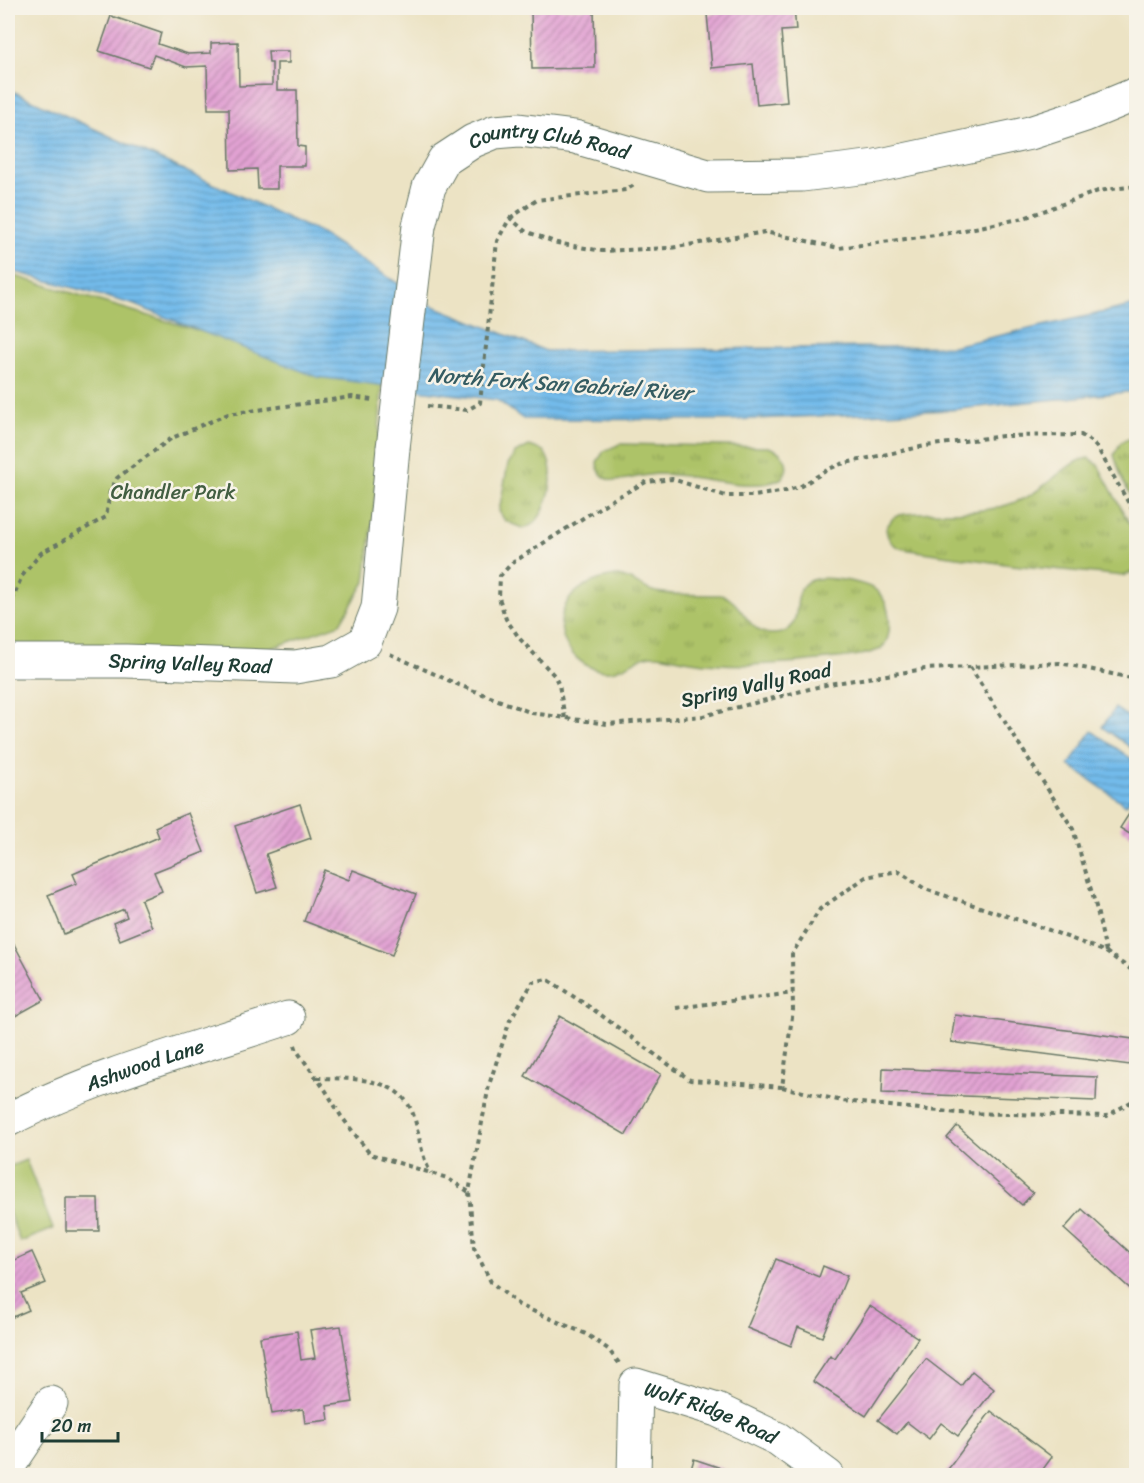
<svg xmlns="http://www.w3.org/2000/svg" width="1144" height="1483" viewBox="0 0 1144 1483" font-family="Sriracha,sans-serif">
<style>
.grass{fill:url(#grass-tufts);stroke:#66804e;stroke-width:1.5}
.park{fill:#adc368;stroke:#66804e;stroke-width:1.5}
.water{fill:url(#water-rules);stroke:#497c90;stroke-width:1.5}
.building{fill:url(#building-hatch)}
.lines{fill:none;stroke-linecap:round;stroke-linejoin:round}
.minor-casing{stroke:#677766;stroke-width:35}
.path{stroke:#677766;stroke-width:4;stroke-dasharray:4.5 4.5;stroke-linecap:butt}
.minor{stroke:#fff;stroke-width:33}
.minor-bridge-casing{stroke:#677766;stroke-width:35;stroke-linecap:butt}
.minor-bridge{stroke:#fff;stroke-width:33}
.labels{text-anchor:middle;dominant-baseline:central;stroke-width:5;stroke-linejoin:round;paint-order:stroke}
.street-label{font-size:20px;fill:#1f3d34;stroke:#f7f3e8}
.park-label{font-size:20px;fill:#425e41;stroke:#f7f3e8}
.water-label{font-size:21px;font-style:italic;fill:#345c62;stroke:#f7f3e8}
</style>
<defs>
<pattern id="grass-tufts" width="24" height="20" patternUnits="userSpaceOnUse" patternTransform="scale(1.5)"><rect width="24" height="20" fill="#adc368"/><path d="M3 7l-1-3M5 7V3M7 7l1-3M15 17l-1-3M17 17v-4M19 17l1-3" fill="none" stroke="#8ca056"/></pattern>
<pattern id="water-rules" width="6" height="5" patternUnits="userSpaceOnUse" patternTransform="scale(1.5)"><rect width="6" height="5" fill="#73bbeb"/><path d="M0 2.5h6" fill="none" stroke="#5e99bf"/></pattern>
<pattern id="building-hatch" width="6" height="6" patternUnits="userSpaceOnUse" patternTransform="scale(1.5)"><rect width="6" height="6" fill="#e2a2d3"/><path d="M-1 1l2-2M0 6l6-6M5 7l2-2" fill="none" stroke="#b785ac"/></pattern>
</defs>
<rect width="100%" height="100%" fill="#f7f3e8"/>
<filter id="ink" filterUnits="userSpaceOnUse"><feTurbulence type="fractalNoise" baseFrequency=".0167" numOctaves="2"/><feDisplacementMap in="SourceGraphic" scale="12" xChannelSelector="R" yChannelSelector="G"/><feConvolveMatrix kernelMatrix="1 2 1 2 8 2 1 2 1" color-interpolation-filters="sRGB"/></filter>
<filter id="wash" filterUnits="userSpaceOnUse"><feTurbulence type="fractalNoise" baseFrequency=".008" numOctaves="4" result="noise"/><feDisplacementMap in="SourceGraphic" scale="24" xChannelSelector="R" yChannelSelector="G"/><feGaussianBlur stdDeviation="1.35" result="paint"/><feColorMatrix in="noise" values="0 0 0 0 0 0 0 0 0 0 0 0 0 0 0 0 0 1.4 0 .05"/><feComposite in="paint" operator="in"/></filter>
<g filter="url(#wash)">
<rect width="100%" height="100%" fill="#ece3c4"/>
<g class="grass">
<path d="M1136,436V505L1123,482L1114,455L1121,442Z"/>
<path d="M620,444L768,447C783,451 793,464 782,478C754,495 689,472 657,474C643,475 629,479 615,481C604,479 598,474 597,462L604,451Z"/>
<path d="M529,446L544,451C548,458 551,465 551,473C552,490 543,527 522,528L505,521L499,511L508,464L515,453Z"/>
<path d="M1089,458L1098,465L1136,536V570L1124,576L1012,565L903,549C892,545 887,540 886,528L893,518L899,515C944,508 983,519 1027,497C1047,487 1069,460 1089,458Z"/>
<path d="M617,576C632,577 642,589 656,592C677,596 701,594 723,595C743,603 748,633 771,634C811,635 786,592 809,581C822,574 869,582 879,593C891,606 894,636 881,649C865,656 845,657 828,659C783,664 736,668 691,661C679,660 667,655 655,655C634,654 623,678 595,669C565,659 549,621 572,596C584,583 600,578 617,576Z"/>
</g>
<g class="park">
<path d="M8,274L382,385L374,510L365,582L340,624L252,655L8,651Z"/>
<path d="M26,1160L53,1229L20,1242L8,1209V1167Z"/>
</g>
<g class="water">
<path d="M8,89L320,233L431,305L546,351L953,346L1136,305V391L949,410L732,420L523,419L497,400L317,377L132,304L8,270Z"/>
<path d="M1115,708L1136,722V751L1102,727Z"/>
<path d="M1092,731L1136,762V790L1126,805L1069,765Z"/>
</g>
<g id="blocks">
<g class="building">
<path d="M594,8L595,68L532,69L531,9Z"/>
<path d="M726,8H794L796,30L781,31L787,102L757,105L753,64L712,68L707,14L726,12Z"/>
<path d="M111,16L161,33L158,44L188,54L211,53V43L238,42L239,86L272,85V63H269L268,51H289V63H277V90H297L298,146L305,147V166H277V189H258L257,169L230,170L229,109H208L207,66L186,67L154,55L149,67L99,51Z"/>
<path d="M1136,803V838L1120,828Z"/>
<path d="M300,804L311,838L266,854L277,887L257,893L235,826Z"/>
<path d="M188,813L204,852L154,872L162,891L141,900L152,927L120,940L113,923L127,917L124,909L64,934L48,895L77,883L73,874L159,837L155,827Z"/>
<path d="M324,870L349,880L353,870L416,894L392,955L304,921Z"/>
<path d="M14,944L44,1000L8,1020V947Z"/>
<path d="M955,1015L1133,1039L1130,1065L951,1042Z"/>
<path d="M560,1016L661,1074L626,1135L525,1076Z"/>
<path d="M883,1068L1097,1077L1096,1101L882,1093Z"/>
<path d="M957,1126L1033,1193L1022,1205L947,1138Z"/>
<path d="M66,1198H98L99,1231H66Z"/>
<path d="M1082,1209L1136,1258V1294L1064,1229Z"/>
<path d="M32,1252L46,1283L21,1293L29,1310L8,1319V1263Z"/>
<path d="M776,1259L819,1277L823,1266L847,1276L822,1337L798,1327L791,1346L747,1328Z"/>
<path d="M870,1306L918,1338L866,1416L813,1381L830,1356L835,1359Z"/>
<path d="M341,1326L353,1402L327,1406L329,1420L305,1423L303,1409L272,1414L260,1337L297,1331L301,1360L315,1358L310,1330Z"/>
<path d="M926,1359L961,1386L972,1371L994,1389L958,1436L941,1423L929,1439L907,1422L897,1434L878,1420Z"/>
<path d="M991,1411L1052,1457L1038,1476H943Z"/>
<path d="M694,1459L742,1475V1476H689Z"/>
</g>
</g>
</g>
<g filter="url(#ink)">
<use href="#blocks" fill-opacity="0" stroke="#677766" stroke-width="1.5"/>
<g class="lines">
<defs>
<g id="minor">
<path id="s1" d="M419,226L429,187L444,160L473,141L495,132L519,130L575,137L708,176L802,175L876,166L1030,133L1085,115L1136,94"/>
<path id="s2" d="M8,661H126L295,667L331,661L365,642L378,608L393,448"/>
<path id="s3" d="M8,1120C94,1075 195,1049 288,1018"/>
<path d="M8,1467L51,1403"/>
<path id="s4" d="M634,1476L636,1385L717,1410L778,1439L828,1476"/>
</g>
</defs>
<use href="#minor" class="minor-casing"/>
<g class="path">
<path d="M510,218L537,200L626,190L634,185"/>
<path d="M427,406L467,410L480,403L497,241L510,218L525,231L557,243L602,251L670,248L765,232L839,248L950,233L1024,218L1098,191L1136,186"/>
<path d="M8,609L22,576L41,553L106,517L110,491L117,478L172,438L228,414L352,397L372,400"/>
<path d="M390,654L459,685L532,713L607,724L703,716L829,684L925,669L1060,663L1136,679"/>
<path d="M970,667L1073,829L1097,910L1106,952L1049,930L925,889L898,871L866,877L820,909L792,954L793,1010L782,1087L842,1101L958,1113L1107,1116L1136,1099"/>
<path d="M565,718L559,685L554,675L520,639L506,619L499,598L500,576L512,563L610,501L646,482L672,479L726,496H754L786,491L801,486L829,469L841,464L925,446L1003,436L1081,435L1092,442L1098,449L1136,516"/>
<path d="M1106,952L1136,973"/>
<path d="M676,1008L793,993"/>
<path d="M295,1045L297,1051L326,1091L341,1116L370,1154L447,1178L469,1192"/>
<path d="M317,1078C354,1079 403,1075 415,1120C420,1138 421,1156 431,1173"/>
<path d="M619,1363L608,1349L586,1334L519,1305L491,1282L474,1248L469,1192L489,1085L510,1020L533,982L547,979L594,1010L690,1080L782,1087"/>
</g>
<use href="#minor" class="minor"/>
<defs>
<path id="minor-bridge" d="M393,448L419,226"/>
</defs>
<use href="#minor-bridge" class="minor-bridge-casing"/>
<use href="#minor-bridge" class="minor-bridge"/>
</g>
</g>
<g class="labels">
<g class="street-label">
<text stroke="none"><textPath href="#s1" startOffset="184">Country Club Road</textPath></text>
<text stroke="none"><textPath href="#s2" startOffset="182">Spring Valley Road</textPath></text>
<text transform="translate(756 685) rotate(-12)">Spring Vally Road</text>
<text stroke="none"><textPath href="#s3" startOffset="148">Ashwood Lane</textPath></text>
<text stroke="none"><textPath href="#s4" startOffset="171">Wolf Ridge Road</textPath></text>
</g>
<g class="park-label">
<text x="173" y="492">Chandler Park</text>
</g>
<g class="water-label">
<text transform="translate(560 384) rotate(4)">North Fork San Gabriel River</text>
</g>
</g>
<rect width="1144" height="1483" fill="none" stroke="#f7f3e8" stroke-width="30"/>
<path d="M42 1432v9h76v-9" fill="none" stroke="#1f3d34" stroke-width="3"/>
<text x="51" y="1432" font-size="18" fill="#1f3d34" stroke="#f7f3e8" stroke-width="4.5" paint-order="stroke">20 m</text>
</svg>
